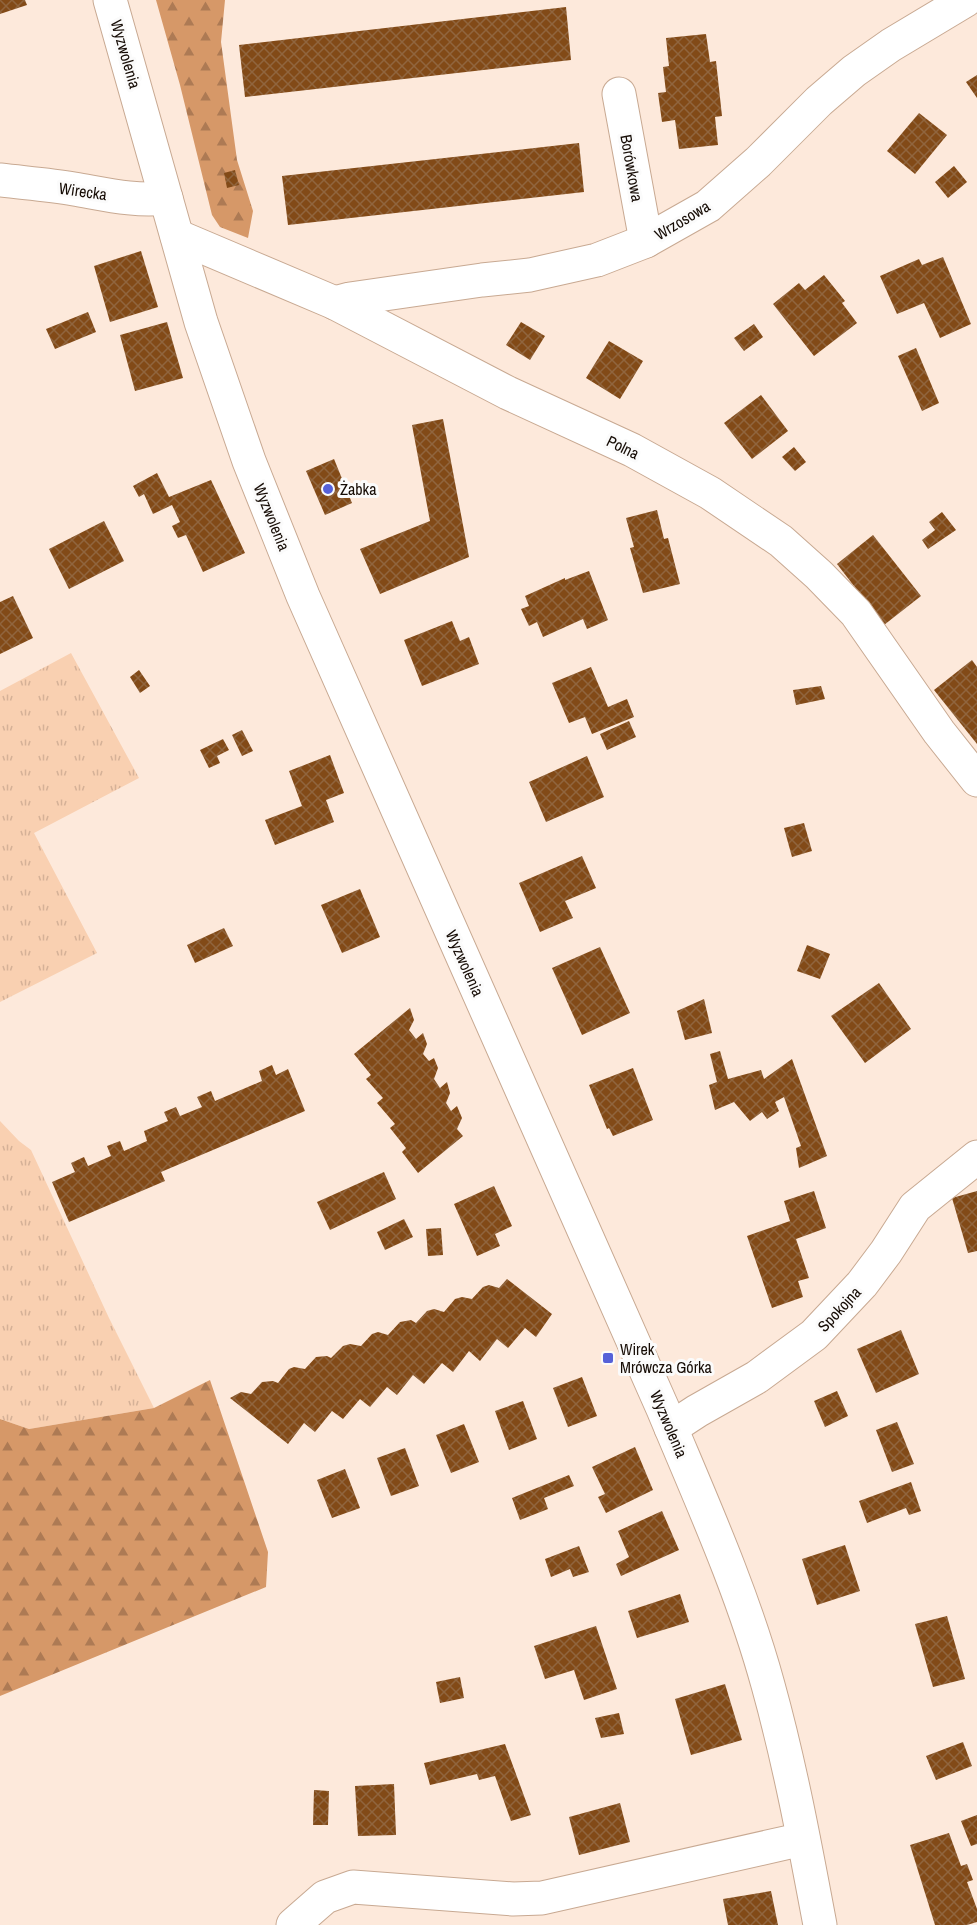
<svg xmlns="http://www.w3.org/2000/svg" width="977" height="1925" viewBox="0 0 977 1925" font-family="'Archivo Narrow',sans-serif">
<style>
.grass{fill:url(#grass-tufts)}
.forest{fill:url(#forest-firs)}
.building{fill:url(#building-cross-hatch)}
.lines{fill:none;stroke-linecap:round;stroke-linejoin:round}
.minor-casing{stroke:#c8a992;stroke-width:35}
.minor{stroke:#fff;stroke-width:33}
.poi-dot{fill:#5661d8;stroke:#fbfbfb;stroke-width:2}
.labels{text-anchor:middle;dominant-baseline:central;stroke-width:6;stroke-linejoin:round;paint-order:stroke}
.street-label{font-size:16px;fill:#160c05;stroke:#fbfbfb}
.poi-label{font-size:16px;fill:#160c05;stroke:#fbfbfb;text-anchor:start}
</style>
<defs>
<pattern id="grass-tufts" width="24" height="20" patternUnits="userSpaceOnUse" patternTransform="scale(1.5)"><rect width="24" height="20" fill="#f9d0b1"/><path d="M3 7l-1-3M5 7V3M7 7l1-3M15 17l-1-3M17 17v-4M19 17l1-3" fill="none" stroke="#d5b197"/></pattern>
<pattern id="forest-firs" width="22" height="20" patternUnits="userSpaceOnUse" patternTransform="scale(1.5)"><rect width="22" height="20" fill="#d69868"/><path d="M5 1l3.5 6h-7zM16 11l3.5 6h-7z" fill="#ad7a54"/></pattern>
<pattern id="building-cross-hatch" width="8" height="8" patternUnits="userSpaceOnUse" patternTransform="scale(1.5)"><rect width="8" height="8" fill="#824a17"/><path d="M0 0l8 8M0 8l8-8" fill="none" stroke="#90653e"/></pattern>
</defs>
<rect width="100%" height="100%" fill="#fde9db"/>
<g class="grass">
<path d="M71,653L139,778L34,833L97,953L0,1002V691Z"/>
<path d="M0,1121L19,1141L31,1150L109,1318L154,1408L29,1429L0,1419Z"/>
</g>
<g class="forest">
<path d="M156,0H225L221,42L237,160L253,211L248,238L220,227L212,215L180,85Z"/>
<path d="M210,1380L268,1552L266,1587L0,1696V1419L29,1429L154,1408Z"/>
</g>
<g class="building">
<path d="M0,0H25L27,5L0,14Z"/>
<path d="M566,7L571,60L245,97L239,45Z"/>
<path d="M706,34L710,62L716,61L722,116L715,117L718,145L679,149L675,120L662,122L658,93L666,92L663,67L669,66L666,38Z"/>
<path d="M977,75V98L966,82Z"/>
<path d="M919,113L947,135L915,174L887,151Z"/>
<path d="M579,143L584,192L288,225L282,176Z"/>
<path d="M954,166L967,182L948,198L935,182Z"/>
<path d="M235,170L239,185L227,188L224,173Z"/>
<path d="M141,251L158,307L110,322L94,266Z"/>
<path d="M943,257L971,324L940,338L924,303L897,314L880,276L919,259L922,265Z"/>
<path d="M824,275L845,301L842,303L857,323L814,356L773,304L799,283L805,290Z"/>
<path d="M88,312L96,332L55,349L46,329Z"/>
<path d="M167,322L183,378L135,391L120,335Z"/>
<path d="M521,322L545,336L530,360L506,345Z"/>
<path d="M754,324L763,337L744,351L734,338Z"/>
<path d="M609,341L643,361L620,399L586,378Z"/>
<path d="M916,348L939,403L922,411L898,356Z"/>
<path d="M761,395L788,431L752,459L724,423Z"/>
<path d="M443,419L469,557L380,594L360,549L430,521L412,425Z"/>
<path d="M794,447L806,462L795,471L782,457Z"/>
<path d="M334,459L352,503L325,515L306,471Z"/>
<path d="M157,473L169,497L211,480L245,553L203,572L186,535L178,538L172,526L180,522L172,505L153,514L144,494L139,497L133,486Z"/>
<path d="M657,510L664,539L668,538L680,584L643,593L630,548L634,547L626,518Z"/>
<path d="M942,512L956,530L928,549L922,540L935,530L929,522Z"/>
<path d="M104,521L124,561L69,589L49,549Z"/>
<path d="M873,535L921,596L884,625L837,564Z"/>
<path d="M589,571L608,620L587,629L583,619L543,637L537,622L529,626L521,609L529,606L525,596L565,578V580Z"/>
<path d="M13,596L33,638L0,654V602Z"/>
<path d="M452,621L460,641L469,637L479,664L422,686L404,640Z"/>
<path d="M972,660L977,667V744L934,690Z"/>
<path d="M591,667L608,707L627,699L634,717L592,734L585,717L569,723L552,683Z"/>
<path d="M139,670L150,686L140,693L130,677Z"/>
<path d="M821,686L825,699L796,705L793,690Z"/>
<path d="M629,721L636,737L607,750L600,734Z"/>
<path d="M242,730L253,751L242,756L232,735Z"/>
<path d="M223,739L229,750L217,756L220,763L209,768L200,750Z"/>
<path d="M330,755L344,793L326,800L334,822L275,845L265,820L302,806L289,771Z"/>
<path d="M587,756L604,797L546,822L529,782Z"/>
<path d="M804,823L812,851L792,857L784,828Z"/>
<path d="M582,856L596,888L565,901L573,918L540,932L519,883Z"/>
<path d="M360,889L380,937L342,953L321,905Z"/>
<path d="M224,928L233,946L195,963L187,945Z"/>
<path d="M807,945L830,954L820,979L797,971Z"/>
<path d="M600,947L630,1013L582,1035L552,968Z"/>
<path d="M879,983L911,1029L865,1063L831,1016Z"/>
<path d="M704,999L712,1033L685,1040L677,1011Z"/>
<path d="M410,1008L414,1020L409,1030L416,1039L423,1033L427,1044L423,1054L429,1061L434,1058L438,1068L434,1079L440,1088L447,1082L450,1093L446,1103L451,1111L457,1106L462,1118L457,1129L463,1136L418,1173L402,1152L406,1148L390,1128L395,1124L377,1103L383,1098L366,1079L371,1075L354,1054Z"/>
<path d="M720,1051L728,1079L761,1070L764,1079L792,1059L827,1156L799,1168L796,1148L801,1146L784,1097L775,1102L779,1111L767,1119L762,1112L750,1121L734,1102L715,1110L709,1085L717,1082L710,1054Z"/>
<path d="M272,1065L276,1075L288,1069L305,1111L161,1172L165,1181L69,1222L52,1182L75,1172L71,1163L84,1157L88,1166L111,1156L107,1146L120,1141L124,1151L147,1141L144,1131L168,1121L164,1112L176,1107L180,1116L202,1107L197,1097L211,1091L215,1101L262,1081L259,1071Z"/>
<path d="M633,1068L653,1120L613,1136L609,1128L607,1129L589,1085Z"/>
<path d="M384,1172L396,1199L330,1230L317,1202Z"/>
<path d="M494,1186L512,1226L495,1234L500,1246L477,1256L454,1204Z"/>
<path d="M814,1191L826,1228L796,1239L809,1278L798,1281L803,1297L772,1308L747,1236L790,1221L784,1201Z"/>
<path d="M977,1191V1251L968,1253L952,1198Z"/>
<path d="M404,1219L413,1237L385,1250L377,1232Z"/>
<path d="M441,1228L443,1255L428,1256L426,1229Z"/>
<path d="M507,1279L552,1314L536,1337L525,1328L508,1348L497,1339L480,1361L469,1351L453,1372L442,1363L424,1384L413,1375L397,1395L387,1387L370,1407L360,1399L343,1419L332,1411L315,1432L304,1423L288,1444L230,1398L241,1392L251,1394L262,1382L273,1381L278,1383L289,1369L294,1367L305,1369L316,1357L327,1356L331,1358L343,1346L350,1344L361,1346L372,1334L378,1332L388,1335L400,1322L411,1320L416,1323L427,1311L434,1309L444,1312L455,1299L462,1297L472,1299L483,1287L489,1285L499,1288Z"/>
<path d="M901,1330L919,1374L876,1393L857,1349Z"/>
<path d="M582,1377L597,1416L568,1427L553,1388Z"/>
<path d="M837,1391L848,1416L825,1427L814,1401Z"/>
<path d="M523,1401L537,1439L509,1450L495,1411Z"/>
<path d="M897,1422L914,1464L892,1472L876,1430Z"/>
<path d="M464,1424L479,1462L451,1473L436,1435Z"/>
<path d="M635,1447L653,1490L606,1513L598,1497L605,1494L592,1467Z"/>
<path d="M405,1448L419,1486L391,1496L377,1458Z"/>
<path d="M345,1469L360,1508L332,1518L317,1480Z"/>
<path d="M569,1475L574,1486L544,1498L548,1509L520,1520L512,1498Z"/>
<path d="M911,1482L921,1511L909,1515L906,1508L867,1523L859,1501Z"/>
<path d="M662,1511L679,1550L621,1576L616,1564L629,1557L618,1531Z"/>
<path d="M845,1545L860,1591L817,1605L802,1559Z"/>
<path d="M579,1546L589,1572L573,1577L570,1569L551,1577L545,1559Z"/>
<path d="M680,1594L689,1622L637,1638L628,1611Z"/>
<path d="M947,1616L965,1679L933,1687L915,1624Z"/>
<path d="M596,1626L617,1689L584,1700L574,1670L545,1679L534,1646Z"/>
<path d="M460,1677L464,1698L440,1703L436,1682Z"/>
<path d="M725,1684L742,1740L691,1755L675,1699Z"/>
<path d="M619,1713L624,1734L601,1738L595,1718Z"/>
<path d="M963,1742L972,1766L936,1780L926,1756Z"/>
<path d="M505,1744L531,1815L511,1821L495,1776L479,1780L477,1774L430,1785L424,1763Z"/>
<path d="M394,1784L396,1835L358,1836L355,1786Z"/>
<path d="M314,1790L329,1791L328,1825H313Z"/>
<path d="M620,1803L630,1842L579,1855L569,1817Z"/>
<path d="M977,1815V1844L971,1846L961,1821Z"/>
<path d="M949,1833L961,1866L967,1864L973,1880L967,1882L977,1909V1922L967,1925H935L910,1845Z"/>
<path d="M771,1891L778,1925H728L723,1899Z"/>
</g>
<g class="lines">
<defs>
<g id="minor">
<path d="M110,0L201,322L249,461L303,596L663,1409C701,1500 742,1590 768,1685C790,1764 805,1845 820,1925"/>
<path d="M619,94L646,241"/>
<path d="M0,180C25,183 50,185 74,189C104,194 136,202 166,198"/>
<path d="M177,236L335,303L508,393L632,450L710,493L781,541L819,575L856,613L939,732L977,780"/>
<path d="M335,303L350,299L482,280L530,275L597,260L646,241L708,206L758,162L819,101L854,71L891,45L966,0"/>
<path d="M671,1428L697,1411L757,1377L814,1335L862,1284L886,1252L915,1207L977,1157"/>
<path d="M293,1925L325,1897L353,1887L513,1899L542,1898L803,1839"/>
</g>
</defs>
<use href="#minor" class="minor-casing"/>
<use href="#minor" class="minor"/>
</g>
<g class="poi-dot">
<circle cx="328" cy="489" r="6"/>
<rect x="602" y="1352" width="12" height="12" rx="3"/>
</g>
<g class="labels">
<g class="street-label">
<text transform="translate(126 54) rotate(74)">Wyzwolenia</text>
<text transform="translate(632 168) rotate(80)">Borówkowa</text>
<text transform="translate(83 191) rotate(8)">Wirecka</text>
<text transform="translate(682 220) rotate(-31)">Wrzosowa</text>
<text transform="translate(623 447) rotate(26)">Polna</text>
<text transform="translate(272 517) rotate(68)">Wyzwolenia</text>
<text transform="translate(465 963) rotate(66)">Wyzwolenia</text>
<text transform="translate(839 1309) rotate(-47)">Spokojna</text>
<text transform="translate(669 1424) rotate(67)">Wyzwolenia</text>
</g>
<g class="poi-label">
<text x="340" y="489">Żabka</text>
<text x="620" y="1349">Wirek<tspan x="620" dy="18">Mrówcza Górka</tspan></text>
</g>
</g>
</svg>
